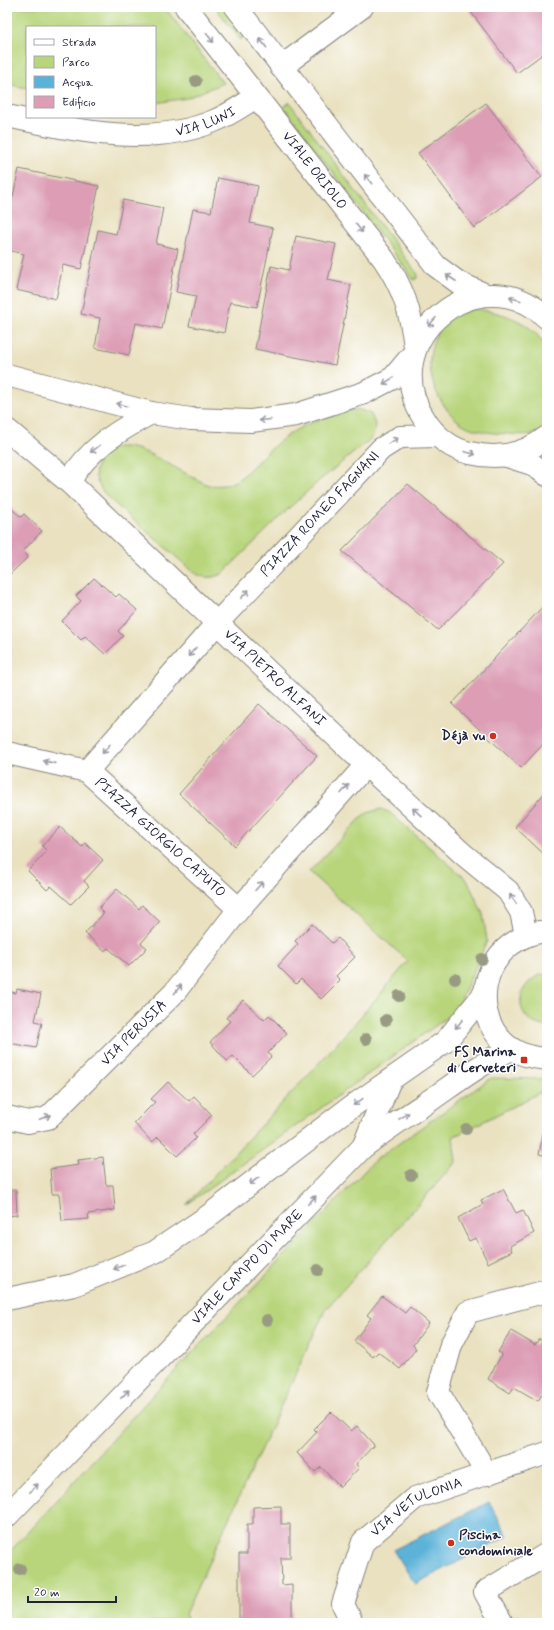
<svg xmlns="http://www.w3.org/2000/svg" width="554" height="1630" viewBox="0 0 554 1630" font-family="Mynerve,sans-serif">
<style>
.green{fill:#b8d57b;stroke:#6d7c5b}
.water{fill:#5bb2d8;stroke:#3e6a8a}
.building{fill:#dc9db5}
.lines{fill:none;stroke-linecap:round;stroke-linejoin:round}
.minor-casing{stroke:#86827d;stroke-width:24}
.minor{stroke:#fff;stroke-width:22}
.tree{fill:#989b82}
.oneway{stroke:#9c9ca7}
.poi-dot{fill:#c8321e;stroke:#fff;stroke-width:1.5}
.labels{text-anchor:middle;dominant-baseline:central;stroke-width:3;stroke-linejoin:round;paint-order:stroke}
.street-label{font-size:14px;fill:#22223b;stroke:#fff}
.poi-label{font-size:14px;font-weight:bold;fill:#22223b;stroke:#fff;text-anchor:end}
</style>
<rect width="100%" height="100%" fill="#fff"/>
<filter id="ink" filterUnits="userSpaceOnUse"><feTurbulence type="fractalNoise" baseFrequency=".025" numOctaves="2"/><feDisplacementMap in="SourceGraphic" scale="8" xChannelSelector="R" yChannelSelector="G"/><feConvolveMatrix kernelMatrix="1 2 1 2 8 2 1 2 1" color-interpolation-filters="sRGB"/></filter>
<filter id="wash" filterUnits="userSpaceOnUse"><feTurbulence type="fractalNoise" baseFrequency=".012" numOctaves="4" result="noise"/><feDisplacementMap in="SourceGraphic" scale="16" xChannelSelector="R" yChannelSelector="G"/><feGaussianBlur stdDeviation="0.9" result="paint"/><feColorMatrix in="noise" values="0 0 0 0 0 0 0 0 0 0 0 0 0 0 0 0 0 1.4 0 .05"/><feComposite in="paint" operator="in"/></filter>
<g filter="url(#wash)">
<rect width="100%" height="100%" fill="#e9e1bf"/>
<g class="green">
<path d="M7,7H164L223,83L187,98L155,103V27H27V88L7,84Z"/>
<path d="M215,7H225L245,34L241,40Z"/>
<path d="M289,102L418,275L417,278L414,280L284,107Z"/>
<path d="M474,309C501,311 542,324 547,355C550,376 547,407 547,429C535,436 522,435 509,434C491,433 471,432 457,420C429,396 419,350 445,322C447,320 450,315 453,313C459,311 468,310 474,309Z"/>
<path d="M357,409L371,414L376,427L372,438L320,480L288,509L222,574C212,578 206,579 196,574L107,497C98,485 91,475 99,461C117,430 156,458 178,469C188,475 198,480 208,485C236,488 242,476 260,459C270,449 284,437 296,430C314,419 337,414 357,409Z"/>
<path d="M381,809L389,812L467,880L483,914L487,941L456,1011L186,1205C261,1125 338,1046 408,961L309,872L361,818L367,813Z"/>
<path d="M543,974L547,975V1026C515,1025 511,984 543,974Z"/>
<path d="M491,1078L547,1079V1089L453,1137L456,1162L325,1310L185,1614L189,1623H7V1555L159,1388L374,1161Z"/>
</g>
<path class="water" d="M489,1502L508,1536L415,1584L393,1550Z"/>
<g id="blocks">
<g class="building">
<path d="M467,7H547V51L517,73Z"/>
<path d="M486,103L542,177L474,228L418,153Z"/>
<path d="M19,169L99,186L81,269L63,265L56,299L16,290L24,254L7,250V224Z"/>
<path d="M218,178L258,186L250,223L273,228L257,307L230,302L224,333L189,326L196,296L176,292L193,209L211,212Z"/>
<path d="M123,200L163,208L156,244L178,249L162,329L136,323L129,355L95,348L100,318L81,314L98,230L116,234Z"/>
<path d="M296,236L336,244L328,280L351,285L335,365L255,349L271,266L289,270Z"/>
<path d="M408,484L503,564L438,630L342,551Z"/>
<path d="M7,505L21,517L24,514L42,531L23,551L28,557L10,574L7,572Z"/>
<path d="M94,578L116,597L119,594L137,610L118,631L123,636L105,654L85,636L81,640L62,621L81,601L76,596Z"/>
<path d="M547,602V740L521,768L452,704Z"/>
<path d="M259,704L317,756L235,846L179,794Z"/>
<path d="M547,790V857L515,827Z"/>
<path d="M60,827L82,847L85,843L103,860L84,881L89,886L71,904L51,886L47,890L28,871L47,851L42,846Z"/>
<path d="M117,889L139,909L142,905L160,922L141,943L147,948L129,966L108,948L104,951L85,933L104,913L99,908Z"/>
<path d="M312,924L332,943L338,938L355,957L336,976L340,980L321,999L301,979L296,984L278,966L298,944L295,941Z"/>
<path d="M17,989L41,994L35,1021L42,1023L36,1048L9,1043L7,1049V991L16,993Z"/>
<path d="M243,1000L264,1020L269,1015L287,1033L268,1053L271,1057L252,1075L233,1056L227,1061L210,1042L230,1021L226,1018Z"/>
<path d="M168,1082L189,1101L194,1096L212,1115L193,1134L196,1138L177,1156L158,1137L152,1142L134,1123L155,1102L151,1099Z"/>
<path d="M544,1129L547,1130V1156L539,1154Z"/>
<path d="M103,1157L106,1185H113L115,1210L88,1214L89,1219L62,1221L59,1194H52L50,1169L79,1165L78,1160Z"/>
<path d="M7,1180L9,1190H16L17,1215L7,1216Z"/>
<path d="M503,1189L516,1213L523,1210L534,1233L510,1246L512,1251L488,1263L476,1238L469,1241L458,1218L483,1204L481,1200Z"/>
<path d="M382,1296L405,1313L410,1307L429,1323L413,1345L416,1349L400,1369L378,1352L373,1357L354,1341L371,1318L367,1315Z"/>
<path d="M511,1331L535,1345L539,1339L547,1343V1386L538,1401L514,1387L510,1393L488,1379L502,1354L498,1352Z"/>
<path d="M331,1412L351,1431L357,1426L374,1445L356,1464L359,1468L340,1487L321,1467L315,1472L297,1453L317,1432L314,1429Z"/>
<path d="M281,1506V1524H290V1558H281L282,1585L292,1584V1623H239V1554H247V1524H253V1507Z"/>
</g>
</g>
</g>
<g filter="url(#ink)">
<use href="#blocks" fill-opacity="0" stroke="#86827d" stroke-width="1"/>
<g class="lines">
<defs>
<g id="minor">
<path id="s1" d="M186,7L383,258C403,287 411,312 415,347"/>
<path d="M236,7L436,266L459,283L486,295"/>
<path d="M281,67L362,7"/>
<path id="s2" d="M7,116C73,130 149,148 214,121C229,115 243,105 256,97"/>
<path d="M547,318C479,252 372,341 425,420C435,436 451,449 470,453C499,460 524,455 547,437"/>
<path d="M7,375L151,413L191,419L251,421L296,415L364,393L393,378L414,353"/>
<path id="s3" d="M7,430L69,482L366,765L463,854L508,891L521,912L526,935"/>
<path d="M507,456L532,464L547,475"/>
<path d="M69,482C89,448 118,431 151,413"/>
<path id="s4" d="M7,753L87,771L239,909L366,765"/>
<path id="s5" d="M87,771L218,622L381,449L400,437L437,436"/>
<path d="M547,932C537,931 527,935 518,940C478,962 472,1023 512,1049C523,1056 535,1058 547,1059"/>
<path id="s6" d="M7,1117L28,1122L48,1118L174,993L239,909"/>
<path d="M364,1145L390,1080"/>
<path d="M7,1299L74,1285L155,1252L207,1217L344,1112L446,1041L484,994"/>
<path d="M487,1474L438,1392L451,1345L468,1312L547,1291"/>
<path id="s7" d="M7,1516L362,1148C385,1130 408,1115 432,1099C458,1081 483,1062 512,1049"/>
<path id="s8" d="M352,1623L343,1604L363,1542L415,1498L547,1453"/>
<path d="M502,1623L485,1592L547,1554"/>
</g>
</defs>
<use href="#minor" class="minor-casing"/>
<use href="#minor" class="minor"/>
</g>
<g class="tree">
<circle cx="196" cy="81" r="6"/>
<circle cx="482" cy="959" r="6"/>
<circle cx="455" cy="979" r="6"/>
<circle cx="399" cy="996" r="6"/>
<circle cx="386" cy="1020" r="6"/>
<circle cx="366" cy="1039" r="6"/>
<circle cx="466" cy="1129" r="6"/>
<circle cx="411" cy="1175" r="6"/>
<circle cx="318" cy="1270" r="6"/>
<circle cx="267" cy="1320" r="6"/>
<circle cx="20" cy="1569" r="6"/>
</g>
<defs><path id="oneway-shaft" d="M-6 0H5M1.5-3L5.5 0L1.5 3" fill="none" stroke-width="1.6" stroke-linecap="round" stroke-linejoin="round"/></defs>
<g class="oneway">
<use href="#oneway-shaft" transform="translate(210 38) rotate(52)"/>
<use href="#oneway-shaft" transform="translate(263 43) rotate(-127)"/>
<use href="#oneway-shaft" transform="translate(368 179) rotate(-128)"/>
<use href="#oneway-shaft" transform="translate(359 228) rotate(52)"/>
<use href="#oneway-shaft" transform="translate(451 278) rotate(-147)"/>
<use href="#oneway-shaft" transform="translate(515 299) rotate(-165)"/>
<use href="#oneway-shaft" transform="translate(432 322) rotate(132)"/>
<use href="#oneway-shaft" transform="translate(388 381) rotate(148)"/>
<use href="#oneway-shaft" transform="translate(122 405) rotate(-166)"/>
<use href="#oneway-shaft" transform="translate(265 420) rotate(175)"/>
<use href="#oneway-shaft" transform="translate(393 441) rotate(-29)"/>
<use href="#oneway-shaft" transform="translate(95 449) rotate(143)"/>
<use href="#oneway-shaft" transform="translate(470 453) rotate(15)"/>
<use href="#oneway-shaft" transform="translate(245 594) rotate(-47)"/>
<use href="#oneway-shaft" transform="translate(192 652) rotate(131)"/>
<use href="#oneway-shaft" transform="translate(106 749) rotate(131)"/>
<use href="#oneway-shaft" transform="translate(49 762) rotate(-167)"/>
<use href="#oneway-shaft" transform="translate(345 789) rotate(-49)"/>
<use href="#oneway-shaft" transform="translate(417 812) rotate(-137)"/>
<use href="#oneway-shaft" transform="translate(259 886) rotate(-48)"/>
<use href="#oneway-shaft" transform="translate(513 899) rotate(-124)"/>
<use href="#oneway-shaft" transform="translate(178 989) rotate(-52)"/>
<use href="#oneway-shaft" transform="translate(459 1024) rotate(129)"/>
<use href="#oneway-shaft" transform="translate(358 1102) rotate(145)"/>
<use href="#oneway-shaft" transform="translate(404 1116) rotate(-32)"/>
<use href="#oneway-shaft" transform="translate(45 1117) rotate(-21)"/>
<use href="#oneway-shaft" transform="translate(254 1181) rotate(143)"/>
<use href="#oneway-shaft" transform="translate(312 1200) rotate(-46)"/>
<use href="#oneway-shaft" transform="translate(119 1267) rotate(157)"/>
<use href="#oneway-shaft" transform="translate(125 1394) rotate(-46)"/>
<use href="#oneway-shaft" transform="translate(34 1488) rotate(-46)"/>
</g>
</g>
<g class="poi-dot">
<circle cx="493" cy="736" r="4"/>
<rect x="520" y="1056" width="8" height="8" rx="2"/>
<circle cx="451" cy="1543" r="4"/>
</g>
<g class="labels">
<g class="street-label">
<text stroke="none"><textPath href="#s2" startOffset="202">VIA LUNI</textPath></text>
<text stroke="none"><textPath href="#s1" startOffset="208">VIALE ORIOLO</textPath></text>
<text stroke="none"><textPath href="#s5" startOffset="347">PIAZZA ROMEO FAGNANI</textPath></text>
<text stroke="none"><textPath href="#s3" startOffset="365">VIA PIETRO ALFANI</textPath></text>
<text stroke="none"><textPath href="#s4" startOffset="181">PIAZZA GIORGIO CAPUTO</textPath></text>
<text stroke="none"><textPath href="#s6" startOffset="163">VIA PERUSIA</textPath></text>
<text stroke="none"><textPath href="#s7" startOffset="346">VIALE CAMPO DI MARE</textPath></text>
<text stroke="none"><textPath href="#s8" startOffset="151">VIA VETULONIA</textPath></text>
</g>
<g class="poi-label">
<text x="485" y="736">Déjà vu</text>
<text x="516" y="1052">FS Marina<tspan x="516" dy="16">di Cerveteri</tspan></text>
<text x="459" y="1535" text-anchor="start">Piscina<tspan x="459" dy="16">condominiale</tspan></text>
</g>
</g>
<rect width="554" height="1630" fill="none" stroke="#fff" stroke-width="24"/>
<rect x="26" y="26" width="130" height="92" fill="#ffffff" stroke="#a7a7b1"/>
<rect x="34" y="39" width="20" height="6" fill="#ffffff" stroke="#a7a7b1"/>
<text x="62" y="46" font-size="12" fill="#22223b">Strada</text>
<rect x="34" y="56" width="20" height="12" fill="#b8d57b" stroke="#a7a7b1"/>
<text x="62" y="66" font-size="12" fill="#22223b">Parco</text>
<rect x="34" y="76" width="20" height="12" fill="#5bb2d8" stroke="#a7a7b1"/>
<text x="62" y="86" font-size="12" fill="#22223b">Acqua</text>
<rect x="34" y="96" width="20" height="12" fill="#dc9db5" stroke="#a7a7b1"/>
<text x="62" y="106" font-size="12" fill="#22223b">Edificio</text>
<path d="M28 1596v6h88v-6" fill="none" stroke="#22223b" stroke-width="2"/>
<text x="34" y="1596" font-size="12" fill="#22223b" stroke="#ffffff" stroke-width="3" paint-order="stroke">20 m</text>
</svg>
